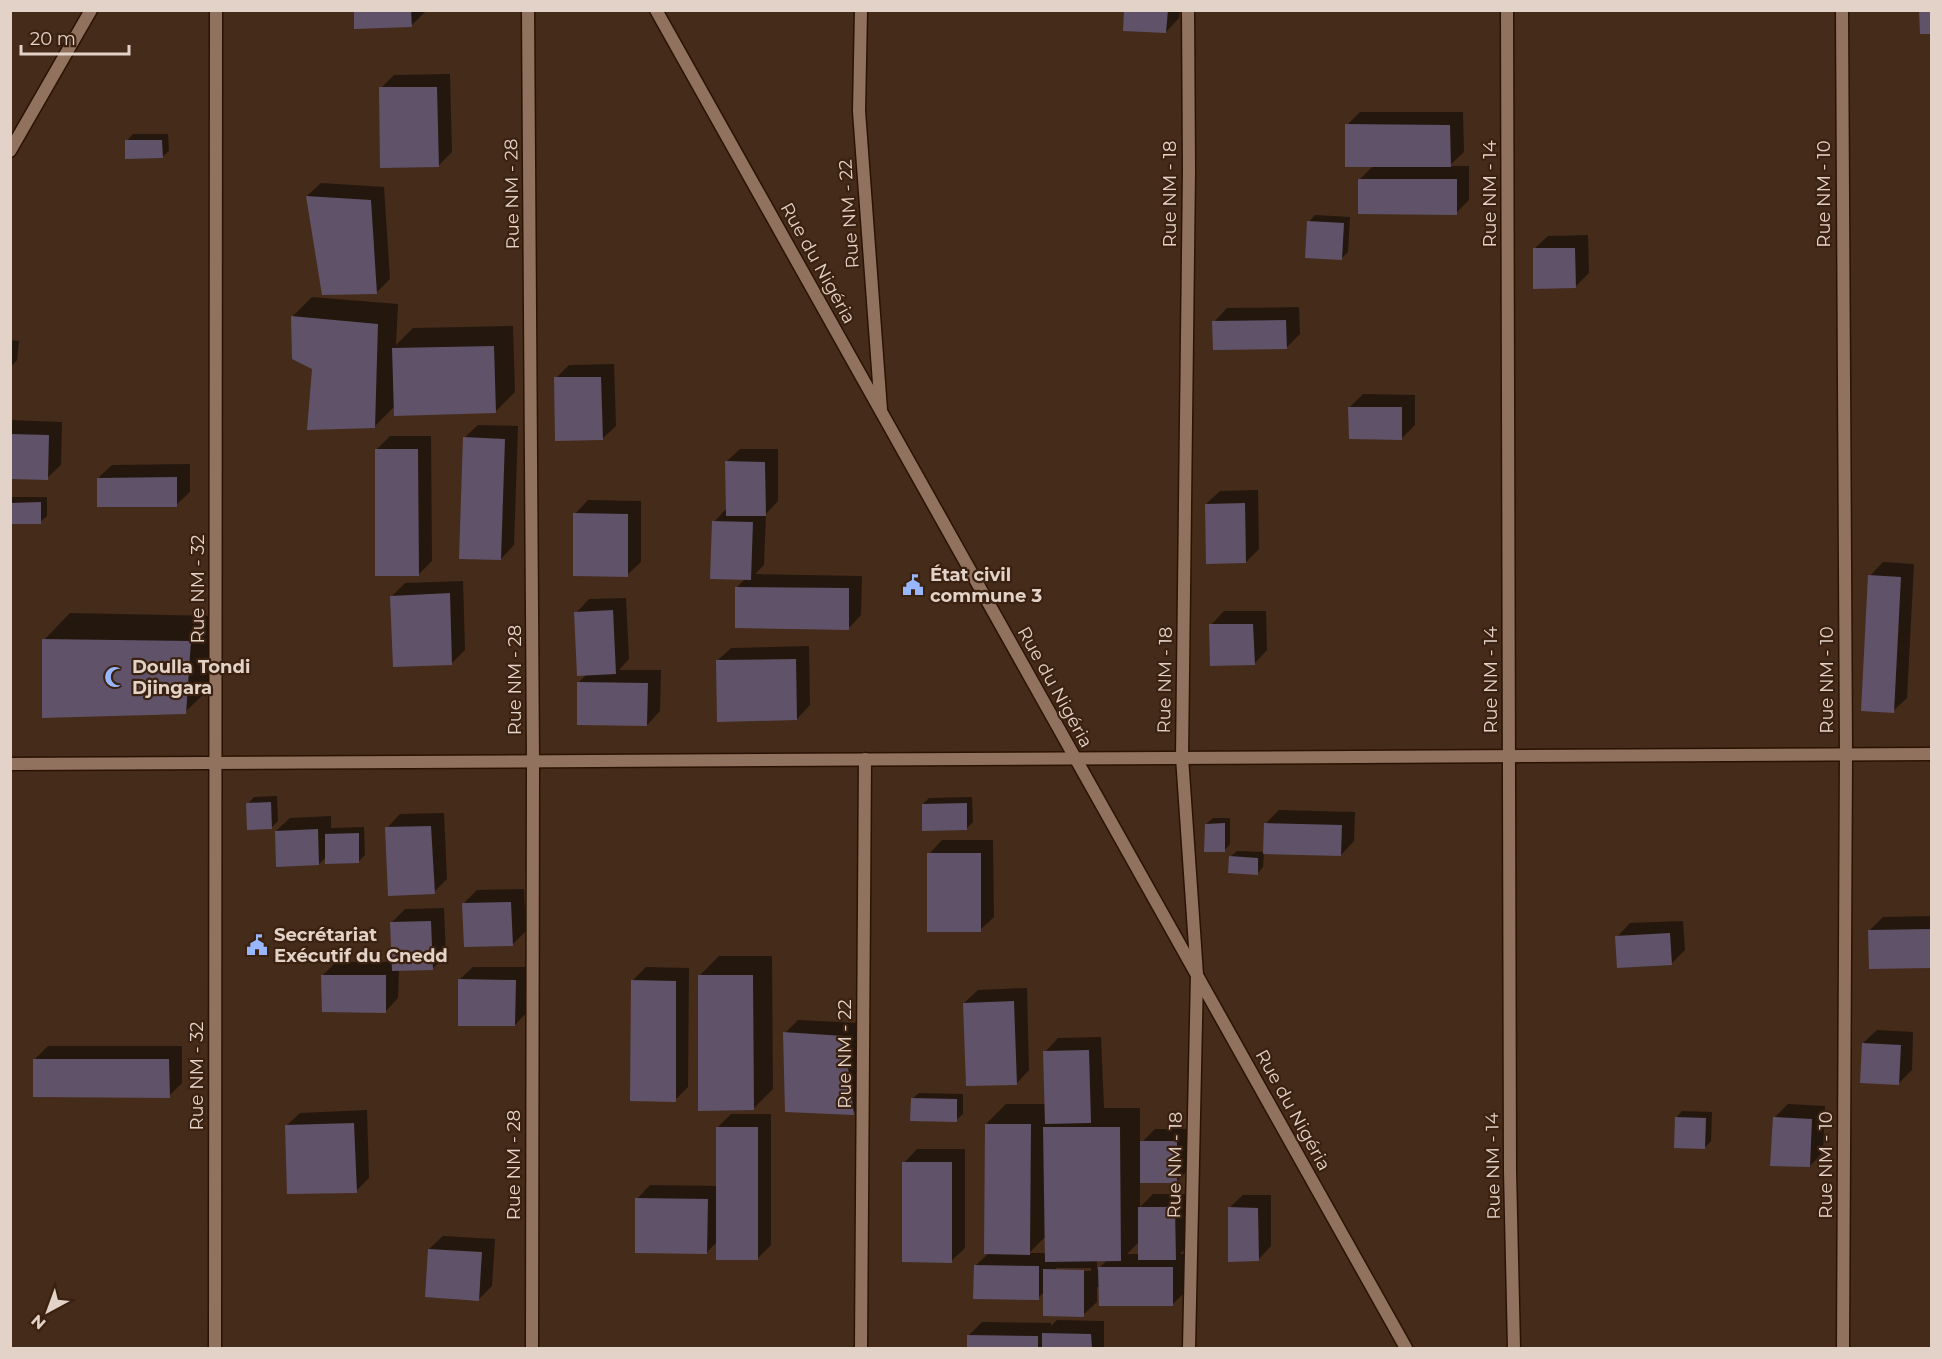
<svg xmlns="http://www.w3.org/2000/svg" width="1942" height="1359" viewBox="0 0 1942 1359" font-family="Montserrat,sans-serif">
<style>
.shadow{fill:#0007;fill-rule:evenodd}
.building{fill:#605269}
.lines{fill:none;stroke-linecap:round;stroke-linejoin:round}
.minor-casing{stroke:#2b1303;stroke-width:15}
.minor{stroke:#91725f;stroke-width:12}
.labels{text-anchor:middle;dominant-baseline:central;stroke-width:4.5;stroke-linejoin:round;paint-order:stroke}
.street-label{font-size:18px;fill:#e3d2c7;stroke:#3b2110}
.poi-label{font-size:18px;font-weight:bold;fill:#e3d2c7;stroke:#3b2110;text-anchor:start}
</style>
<rect width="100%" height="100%" fill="#452b1a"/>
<g class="shadow">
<path d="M356,10H424L425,12L411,26Z"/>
<path d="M1126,10H1180L1179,18L1166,32Z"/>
<path d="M450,74L452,152L438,166L381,88L394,75Z"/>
<path d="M1360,112H1463L1464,152L1449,166H1469V200L1456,213L1360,179L1374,165L1347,125Z"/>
<path d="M133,134H168L169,151L162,157L127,141Z"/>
<path d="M321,183L384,187L390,279L376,293L307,196Z"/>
<path d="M1315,215L1350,217L1348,252L1342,258L1309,222Z"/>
<path d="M1588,235L1589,273L1575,287L1534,249L1548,236Z"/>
<path d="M312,297L398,304L396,345L413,328L513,326L515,392L495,412L395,406L374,427L313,368L292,317Z"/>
<path d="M1299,307L1300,334L1286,348L1214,322L1227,308Z"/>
<path d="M10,340L19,341L17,360L11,367Z"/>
<path d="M614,364L616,426L602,439L556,378L569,365Z"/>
<path d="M1363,394L1415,395V425L1402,438L1350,407Z"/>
<path d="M10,420L62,422L61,465L47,478L10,477Z"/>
<path d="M478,425L518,426L514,545L501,559L464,438Z"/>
<path d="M390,436H431L432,561L419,574L377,449Z"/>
<path d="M740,449H778V501L766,514L764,565L755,574L862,576L861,615L848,629L737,587L746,578L714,522L727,508L726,462Z"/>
<path d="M190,464V492L176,505L98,478L112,465Z"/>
<path d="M1258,490L1259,549L1246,562L1206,504L1220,491Z"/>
<path d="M12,497H47V516L40,522L10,523Z"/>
<path d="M588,500L641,501V562L627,575L575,514Z"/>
<path d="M1883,562L1914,564L1907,698L1893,711L1870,576Z"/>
<path d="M463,581L465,650L452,663L392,596L405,583Z"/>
<path d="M626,598L629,659L619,670H661L660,711L647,725L578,683L587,674L576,613L589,599Z"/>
<path d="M1224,611H1266L1267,650L1254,664L1211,625Z"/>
<path d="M70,613L216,616L212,686L185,712L44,640Z"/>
<path d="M809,646L810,705L797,719L717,661L731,648Z"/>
<path d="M277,796L278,821L271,828L248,804L254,797Z"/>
<path d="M972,797L973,822L966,829L923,804L929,798Z"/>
<path d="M1279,810L1355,812L1354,841L1341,855L1264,853L1263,867L1257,874L1230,857L1237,851L1265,852V824Z"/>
<path d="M444,813L447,879L434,892L387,828L400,814Z"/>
<path d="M331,816V828L364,827L365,855L358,862L327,856L319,864L276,831L290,818Z"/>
<path d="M1213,818H1230V844L1224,851L1206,824Z"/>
<path d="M942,840H993L994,917L980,930L929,854Z"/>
<path d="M524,889L526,931L512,945L463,904L477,890Z"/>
<path d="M444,908L446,956L432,969L399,970L398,998L385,1012L323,975L336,962H393L391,923L405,909Z"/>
<path d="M1932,916V966L1869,931L1883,917Z"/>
<path d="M1683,921L1685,950L1671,964L1617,937L1630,923Z"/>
<path d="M719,956H772L773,1089L753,1109L699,976Z"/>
<path d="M473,967H528V1011L515,1025L459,980Z"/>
<path d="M646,967L689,968L688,1087L675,1100L632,981Z"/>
<path d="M1027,988L1029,1070L1016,1084L964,1003L978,990Z"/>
<path d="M798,1020L857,1023L866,1100L853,1113L785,1033Z"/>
<path d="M1877,1030L1913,1032L1912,1070L1898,1084L1863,1043Z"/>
<path d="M1101,1037L1104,1108H1140V1144L1155,1129H1189L1190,1168L1176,1182H1140V1207L1153,1194H1188L1189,1245L1180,1254H1186V1291L1173,1304L1097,1287V1302L1083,1315L1044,1292L1038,1298L975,1266L989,1253L986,1124L1006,1104H1046L1045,1052L1058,1038ZM1046,1236V1253H1029ZM1140,1241V1254H1127ZM1097,1260H1107L1097,1270ZM1056,1268H1091V1271H1056Z"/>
<path d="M48,1046H182V1083L169,1096L34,1060Z"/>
<path d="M919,1093L963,1094V1114L956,1120L912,1099Z"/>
<path d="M1788,1104L1825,1106L1823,1152L1810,1166L1774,1118Z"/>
<path d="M367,1110L369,1178L356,1191L286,1126L300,1113Z"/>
<path d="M1682,1111L1712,1112L1711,1141L1704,1148L1676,1118Z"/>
<path d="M731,1114H771V1245L757,1259L718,1241L707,1252L637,1199L650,1185L718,1186V1127Z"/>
<path d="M917,1149H965V1248L951,1261L904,1163Z"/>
<path d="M1243,1195H1271V1246L1258,1260L1229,1208Z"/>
<path d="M443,1236L495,1239L492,1286L478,1300L429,1249Z"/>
<path d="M1057,1320L1104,1321V1348H969V1335L982,1322L1051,1323V1326Z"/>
</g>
<g class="building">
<path d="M354,10H411L412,27L354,29Z"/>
<path d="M1124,10H1168L1166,33L1123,31Z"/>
<path d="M1919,10H1932V34H1920Z"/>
<path d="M379,87H437L439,167L380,168Z"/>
<path d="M1345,124L1450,125L1451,167H1345Z"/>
<path d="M125,140H162L163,158L125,159Z"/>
<path d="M1358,179H1457V215L1358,214Z"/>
<path d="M306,196L371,200L377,294L322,295Z"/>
<path d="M1307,221L1344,223L1342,260L1305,258Z"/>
<path d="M1533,248H1575L1576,288L1533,289Z"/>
<path d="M291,316L378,324L375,428L307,430L312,369L292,359Z"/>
<path d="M1286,320L1287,349L1213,350L1212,321Z"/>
<path d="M494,346L496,413L394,416L392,348Z"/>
<path d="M554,377H601L603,440L555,441Z"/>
<path d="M1348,407H1402V440L1349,439Z"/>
<path d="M10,434L49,435L48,480L10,479Z"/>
<path d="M463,437L505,439L501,560L459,559Z"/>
<path d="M375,449H418L419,576H375Z"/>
<path d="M725,461L765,462L766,516H726Z"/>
<path d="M177,477V507H97V478Z"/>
<path d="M41,502V524H10V503Z"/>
<path d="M1245,503L1246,563L1206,564L1205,504Z"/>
<path d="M573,513L628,514V577L573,576Z"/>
<path d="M712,521L753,522L751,580L710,579Z"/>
<path d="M1868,575L1901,577L1894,713L1861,711Z"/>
<path d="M735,587L849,588V630L735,628Z"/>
<path d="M450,593L452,665L393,667L390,596Z"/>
<path d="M613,610L616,674L577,676L574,612Z"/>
<path d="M1209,624H1253L1255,665L1210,666Z"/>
<path d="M42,639L191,641L186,714L42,718Z"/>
<path d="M796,659L797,720L717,722L716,660Z"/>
<path d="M577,682L648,683L647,726L577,725Z"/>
<path d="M271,802L272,829L247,830L246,803Z"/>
<path d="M967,803V830L922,831V804Z"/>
<path d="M1225,823V852H1204L1205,824Z"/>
<path d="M1264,823L1342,825L1341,856L1263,854Z"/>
<path d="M431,826L435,894L388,896L385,827Z"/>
<path d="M318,829L319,865L276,867L275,831Z"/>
<path d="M359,833V863L325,864V834Z"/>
<rect x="927" y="853" width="54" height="79"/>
<path d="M1229,856L1258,858V875L1228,873Z"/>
<path d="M511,902L513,946L464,947L462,903Z"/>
<path d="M431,921L433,970L392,971L390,922Z"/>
<path d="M1932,929V968L1869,969L1868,930Z"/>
<path d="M1670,933L1672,965L1617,968L1615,936Z"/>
<path d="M321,975H386V1013L322,1012Z"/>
<path d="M698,975H753L754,1110L698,1111Z"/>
<path d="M458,979L516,980L515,1026H458Z"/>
<path d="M631,980L676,981V1102L630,1101Z"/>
<path d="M1014,1001L1017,1085L966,1086L963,1003Z"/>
<path d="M783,1032L844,1036L854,1115L785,1112Z"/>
<path d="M1862,1043L1901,1045L1899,1085L1860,1083Z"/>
<path d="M1089,1050L1091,1123L1045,1124L1043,1051Z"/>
<path d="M33,1059H169L170,1098L33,1097Z"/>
<path d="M911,1098L957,1099V1122L910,1121Z"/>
<path d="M1675,1117L1706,1118L1705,1149L1674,1148Z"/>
<path d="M1773,1117L1812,1119L1810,1167L1770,1166Z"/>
<path d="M354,1123L357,1193L287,1194L285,1125Z"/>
<path d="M985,1124H1031L1030,1255L984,1254Z"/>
<rect x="716" y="1127" width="42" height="133"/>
<path d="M1043,1127H1120L1121,1261L1045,1262Z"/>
<rect x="1140" y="1141" width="37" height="42"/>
<path d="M902,1162H952V1263L902,1262Z"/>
<path d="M635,1198L708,1199L707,1254L635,1253Z"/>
<path d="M1138,1207H1175L1176,1260H1138Z"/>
<path d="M1228,1207L1258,1208L1259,1261L1228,1262Z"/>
<path d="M428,1249L482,1252L479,1301L425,1297Z"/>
<path d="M974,1265L1039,1266V1300L973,1299Z"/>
<path d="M1098,1267H1173V1306H1099Z"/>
<path d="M1043,1269L1084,1270V1317L1043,1316Z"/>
<path d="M1042,1333L1091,1334L1092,1348H1042Z"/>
<path d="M967,1335L1038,1336V1348H967Z"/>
</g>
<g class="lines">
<defs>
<g id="minor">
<path d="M528,10L533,761L532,1348"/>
<path d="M656,10L1406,1348"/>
<path d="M861,10L859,111L881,410"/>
<path d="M1188,10L1189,170L1182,757L1197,975L1189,1348"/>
<path d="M1507,10L1510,1171L1514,1348"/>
<path d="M1842,10L1846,754L1843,1348"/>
<path d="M10,151L91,10"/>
<path d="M10,764L1932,754"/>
<path d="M215,1348L216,10"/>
<path d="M861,1348L865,759"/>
</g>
</defs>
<use href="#minor" class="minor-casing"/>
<use href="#minor" class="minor"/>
</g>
<defs>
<symbol id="civic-bare" viewBox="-9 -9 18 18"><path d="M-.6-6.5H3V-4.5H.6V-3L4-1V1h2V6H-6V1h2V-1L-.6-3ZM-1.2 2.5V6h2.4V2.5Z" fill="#97b6fd" stroke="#3b2110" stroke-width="2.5" paint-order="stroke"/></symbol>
<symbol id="mosque-bare" viewBox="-9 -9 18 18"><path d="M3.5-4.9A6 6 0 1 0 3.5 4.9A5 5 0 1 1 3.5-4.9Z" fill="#97b6fd" stroke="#3b2110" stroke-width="2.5" paint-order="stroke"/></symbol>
</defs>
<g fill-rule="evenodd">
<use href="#civic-bare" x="898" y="570" width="30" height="30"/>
<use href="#mosque-bare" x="100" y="662" width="30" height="30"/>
<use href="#civic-bare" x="242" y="930" width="30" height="30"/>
</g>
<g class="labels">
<g class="street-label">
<text transform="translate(512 194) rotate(-91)">Rue NM - 28</text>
<text transform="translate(1170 194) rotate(-90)">Rue NM - 18</text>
<text transform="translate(1490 194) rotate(-90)">Rue NM - 14</text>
<text transform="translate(1824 194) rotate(-90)">Rue NM - 10</text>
<text transform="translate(849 214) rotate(-94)">Rue NM - 22</text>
<text transform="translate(818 263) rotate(61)">Rue du Nigéria</text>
<text transform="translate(198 589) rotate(-90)">Rue NM - 32</text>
<text transform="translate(515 680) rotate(-90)">Rue NM - 28</text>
<text transform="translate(1165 680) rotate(-89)">Rue NM - 18</text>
<text transform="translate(1491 680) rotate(-90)">Rue NM - 14</text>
<text transform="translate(1827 680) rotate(-90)">Rue NM - 10</text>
<text transform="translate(1055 687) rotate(61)">Rue du Nigéria</text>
<text transform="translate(845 1054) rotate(-90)">Rue NM - 22</text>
<text transform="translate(197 1076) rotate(-90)">Rue NM - 32</text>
<text transform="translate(1293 1110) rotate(61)">Rue du Nigéria</text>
<text transform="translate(514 1165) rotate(-90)">Rue NM - 28</text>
<text transform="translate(1175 1165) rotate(-89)">Rue NM - 18</text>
<text transform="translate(1826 1165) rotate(-90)">Rue NM - 10</text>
<text transform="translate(1493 1166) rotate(-91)">Rue NM - 14</text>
</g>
<g class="poi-label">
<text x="930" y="575">État civil<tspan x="930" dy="21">commune 3</tspan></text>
<text x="132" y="667">Doulla Tondi<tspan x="132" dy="21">Djingara</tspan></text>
<text x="274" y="935">Secrétariat<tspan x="274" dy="21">Exécutif du Cnedd</tspan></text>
</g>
</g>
<rect width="1942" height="1359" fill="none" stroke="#e3d2c7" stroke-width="24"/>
<g transform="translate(48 1311) rotate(221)" stroke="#3b2110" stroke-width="4.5" paint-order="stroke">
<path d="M0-4.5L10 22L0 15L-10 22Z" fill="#e3d2c7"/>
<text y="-9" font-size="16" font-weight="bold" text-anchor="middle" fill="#e3d2c7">N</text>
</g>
<path d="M21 45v9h108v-9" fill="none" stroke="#e3d2c7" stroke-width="3"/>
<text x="30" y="45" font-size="18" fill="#e3d2c7" stroke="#3b2110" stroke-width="4.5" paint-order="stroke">20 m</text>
</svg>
